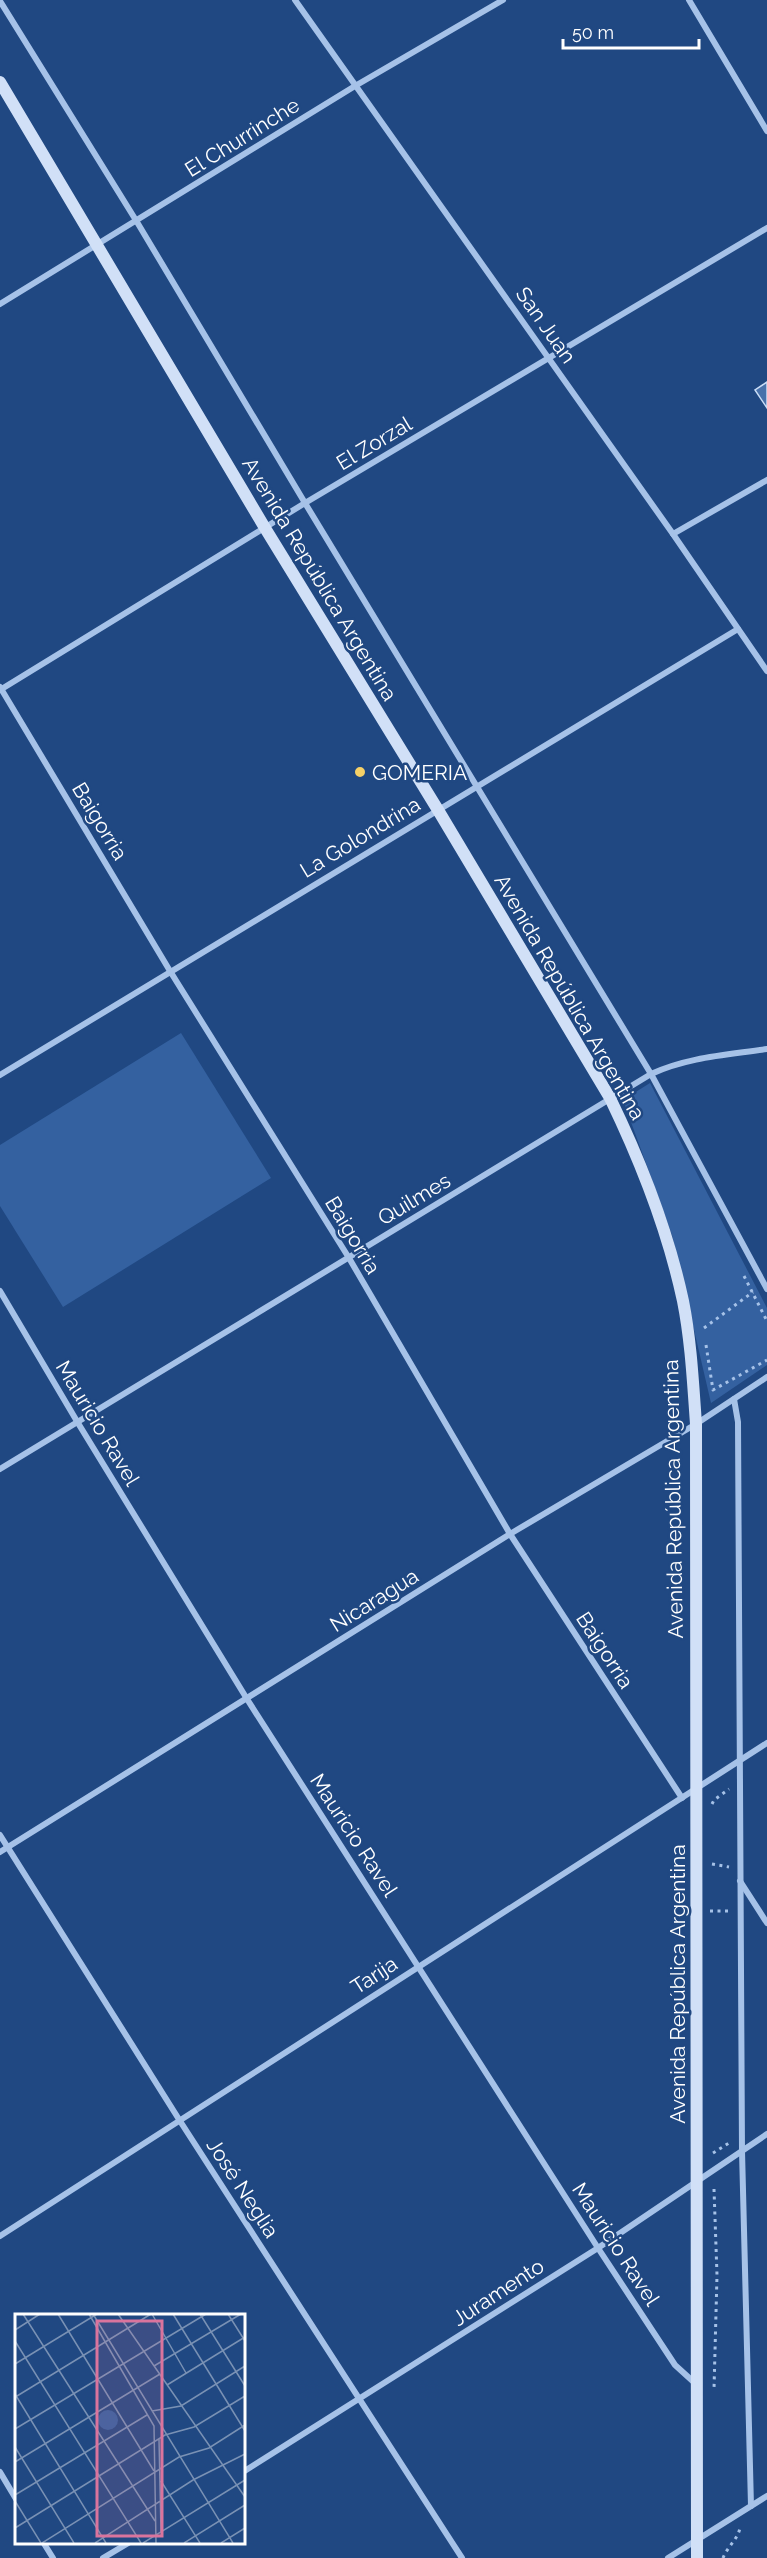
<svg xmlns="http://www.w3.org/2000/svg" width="767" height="2558" viewBox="0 0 767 2558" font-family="Raleway,sans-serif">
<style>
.green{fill:#3461a0}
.building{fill:#4871ab;stroke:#caddf6;stroke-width:1.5}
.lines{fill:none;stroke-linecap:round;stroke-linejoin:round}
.path{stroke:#a6c2e8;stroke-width:3;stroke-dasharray:3 4.5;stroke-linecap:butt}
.minor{stroke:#a6c2e8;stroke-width:6}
.secondary{stroke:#d1e0f7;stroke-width:12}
.poi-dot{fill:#f6d167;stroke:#204882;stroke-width:2}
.labels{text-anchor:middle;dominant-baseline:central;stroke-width:5;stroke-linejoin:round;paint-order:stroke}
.street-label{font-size:21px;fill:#fff;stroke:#204882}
.poi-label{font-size:21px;fill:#fff;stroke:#204882;text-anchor:start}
.inset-road{fill:none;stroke:#7991b4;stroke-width:1.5}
.view{fill:#da749d;fill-opacity:0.15;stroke:#da749d;stroke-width:3}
.inset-edge{fill:none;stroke:#fff;stroke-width:3}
</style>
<rect width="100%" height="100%" fill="#204882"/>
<g class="green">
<path d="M181,1033L271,1178L63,1307L0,1206V1145Z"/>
<path d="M650,1083L767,1308V1365L711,1403L672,1235L623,1100Z"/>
</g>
<path class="building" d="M767,382V408L755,390Z"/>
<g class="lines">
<g class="path">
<path d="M744,1276L767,1321"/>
<path d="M704,1328L753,1292"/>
<path d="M706,1345L713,1390L767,1360"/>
<path d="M712,1804L714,1800L729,1789"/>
<path d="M712,1864L729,1867"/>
<path d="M710,1911H730"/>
<path d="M713,2153L729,2143"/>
<path d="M714,2189L717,2275L714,2389"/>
<path d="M723,2558C727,2547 740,2537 740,2526"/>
</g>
<g class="minor">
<path d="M295,0L673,534L767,671"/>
<path d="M689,0L767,131"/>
<path d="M0,1L137,222L305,503L651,1074L767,1289"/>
<path d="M0,304L355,86L503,0"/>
<path d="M673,534L767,480"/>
<path d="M0,687L170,971L349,1258L510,1534L682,1798"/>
<path d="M0,690L305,503L767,228"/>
<path d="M0,1075L738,629"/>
<path d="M0,1291L78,1423L247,1699L598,2248L675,2365L697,2385"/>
<path d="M734,1399L738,1422L742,2151L751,2506"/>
<path d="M0,1469L651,1074C688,1057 727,1055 767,1049"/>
<path d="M0,1835L180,2121L462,2558"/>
<path d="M0,1852L510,1534L696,1424L767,1377"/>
<path d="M740,1881L767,1923"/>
<path d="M0,2236L767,1743"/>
<path d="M0,2472L16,2499"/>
<path d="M243,2472L598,2248L767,2134"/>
<path d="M43,2542L53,2558"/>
<path d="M103,2558L130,2542"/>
<path d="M668,2558L767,2496"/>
</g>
<path class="secondary" d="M0,82L265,528L438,810L610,1098C641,1162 668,1231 683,1301C691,1341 693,1383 696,1424L697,2558"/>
</g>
<circle class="poi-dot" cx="360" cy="772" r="6"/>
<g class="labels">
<g class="street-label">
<text transform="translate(242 137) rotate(-32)">El Churrinche</text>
<text transform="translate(546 325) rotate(55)">San Juan</text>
<text transform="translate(374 443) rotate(-31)">El Zorzal</text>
<text transform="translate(320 579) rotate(59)">Avenida República Argentina</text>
<text transform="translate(100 821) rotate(59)">Baigorria</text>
<text transform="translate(360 837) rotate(-31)">La Golondrina</text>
<text transform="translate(570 997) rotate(60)">Avenida República Argentina</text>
<text transform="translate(414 1199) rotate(-31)">Quilmes</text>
<text transform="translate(353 1235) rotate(59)">Baigorria</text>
<text transform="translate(98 1423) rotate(59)">Mauricio Ravel</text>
<text transform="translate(673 1499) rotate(-91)">Avenida República Argentina</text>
<text transform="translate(374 1600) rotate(-32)">Nicaragua</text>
<text transform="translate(605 1650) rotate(57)">Baigorria</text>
<text transform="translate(354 1835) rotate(57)">Mauricio Ravel</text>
<text transform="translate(374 1975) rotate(-33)">Tarija</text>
<text transform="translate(677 1984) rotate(-90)">Avenida República Argentina</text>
<text transform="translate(243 2188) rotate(57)">José Neglia</text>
<text transform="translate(616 2244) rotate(57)">Mauricio Ravel</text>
<text transform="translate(498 2292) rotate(-33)">Juramento</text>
</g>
<g class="poi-label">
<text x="372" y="772">GOMERIA</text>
</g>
</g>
<g transform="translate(15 2314)">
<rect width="230" height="230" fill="#204882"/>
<path d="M83 106a10 10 0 1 1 20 0a10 10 0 1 1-20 0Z" fill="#3461a0"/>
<path class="inset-road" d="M8,0L140,207M43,0L139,157M74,0L139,112L141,229M78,0L218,229M103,0L230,183M137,0L171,59M158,0L230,117M185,0L230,72M213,0L230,27M0,16L25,0M0,27L126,229M0,50L82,0M139,52L226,0M152,71L230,23M0,80L91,229M2,82L136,0M137,97L166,92L230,52M0,115L191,0M144,125L146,218M0,133L59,229M0,148L145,60M146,167L185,229M0,181L132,101M0,187L26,229M0,214L150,121L179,113L230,82M27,229L164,143L194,134L230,111M80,229L178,166L230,140M128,229L230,166M169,229L230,191M206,229L230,214"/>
<path class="view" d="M82,7H147V222H82Z"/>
<rect width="230" height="230" class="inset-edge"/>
</g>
<path d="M563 39v9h136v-9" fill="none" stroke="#ffffff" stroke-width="3"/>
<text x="572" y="39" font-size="18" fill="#ffffff" stroke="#204882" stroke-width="4.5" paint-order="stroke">50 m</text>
</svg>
